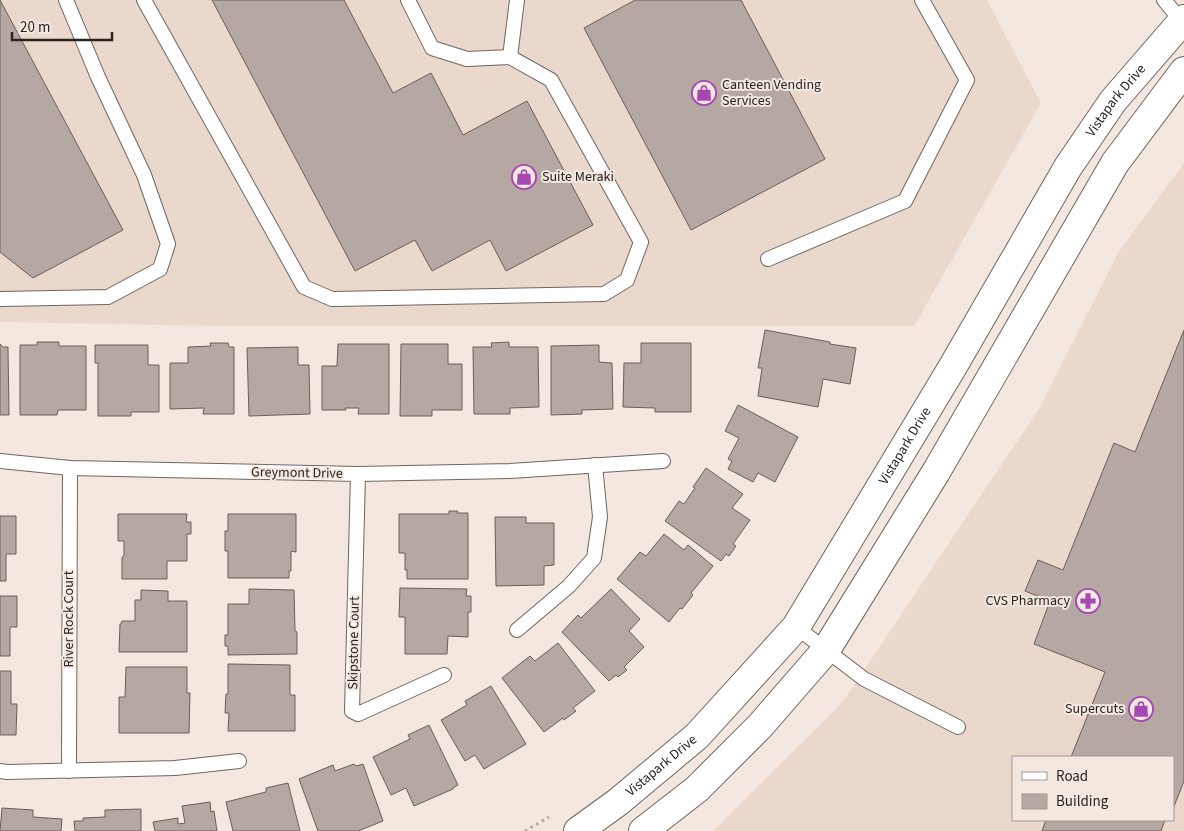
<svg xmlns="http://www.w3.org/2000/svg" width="1184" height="831" viewBox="0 0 1184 831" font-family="'Source Sans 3',sans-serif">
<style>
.built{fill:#ead8cc;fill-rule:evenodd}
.building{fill:#b5a8a3;stroke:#6a5e5a}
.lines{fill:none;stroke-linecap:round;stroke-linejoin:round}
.service-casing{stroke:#6f665f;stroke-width:16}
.tertiary-casing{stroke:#6f665f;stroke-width:30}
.path{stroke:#b0a6a0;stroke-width:3;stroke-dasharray:2.5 4;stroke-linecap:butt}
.service{stroke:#fff;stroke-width:14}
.tertiary{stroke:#fff;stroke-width:28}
.labels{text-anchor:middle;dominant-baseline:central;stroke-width:4;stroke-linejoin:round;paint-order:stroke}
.poi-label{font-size:14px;fill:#292422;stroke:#f3e7df;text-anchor:start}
.street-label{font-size:14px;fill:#292422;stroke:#f3e7df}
</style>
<rect width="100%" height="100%" fill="#f3e7df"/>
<g class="built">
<path d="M0,0H987L1041,103L914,326H223L0,322Z"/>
<path d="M1184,163V831H713L842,703L1040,407L1118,253ZM1013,757H1173V820H1013Z"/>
</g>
<g class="building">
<path d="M0,0L123,230L33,278L0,252Z"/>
<path d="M212,0H344L393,93L431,73L463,135L527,101L593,225L506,271L490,240L432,271L415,240L355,271Z"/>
<path d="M635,0H741L825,159L691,230L584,28Z"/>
<path d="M765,330L830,342V344L856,348L850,384L823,379L818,407L758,396L762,368H758Z"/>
<path d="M1184,330V781L1173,809V757H1071L1105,672L1034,644L1050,601L1025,591L1038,560L1063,570L1114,443L1135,452Z"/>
<path d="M37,342H59V346H86V410H58L57,415H20V345H37Z"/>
<path d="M509,342V347H538L539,407L510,408V414H474L473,347H492L491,343Z"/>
<path d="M210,343H228L229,347H234V414H203L204,408L170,409V363H188V347L211,346Z"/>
<path d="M641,343H691V412H655V408L623,407L624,363H641Z"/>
<path d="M0,344L3,347H8L9,415H0Z"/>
<path d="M338,344H389V414H358L359,408H345L346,410H322V366H337Z"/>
<path d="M401,344H448V364H462V410H432V416H400Z"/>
<path d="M95,345H148V365H159V412H131V416H98V363H95Z"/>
<path d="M599,345V362L612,363L613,409L582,410V414L551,415V346Z"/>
<path d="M298,347V365H309L310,414L249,416L247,348Z"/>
<path d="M738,405L798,437L775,482L758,473L753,482L728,469L732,461L728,459L739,438L725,431Z"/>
<path d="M706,468L743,494L732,508L750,520L733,544L736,546L729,556L726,554L721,561L665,521L679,501L684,504L695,488L693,487Z"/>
<path d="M449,511H458L457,513H468V579H407V570H405V553H399V514H449Z"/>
<path d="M118,514H187L186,522H191V534H187V561H167V579H122V557L124,556V541H118Z"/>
<path d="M228,514H296V552L291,551V571H289V578H228V551H225V531H228Z"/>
<path d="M0,516H16V554H6V581H0Z"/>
<path d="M495,517H526V523H554V565L544,566V585L496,586Z"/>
<path d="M664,534L684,550L688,545L713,566L691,593L693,595L682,609L680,608L669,622L617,579L640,552L646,556Z"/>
<path d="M400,588L467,589L466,596H471V612H468V637L448,636L447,654H405V617H399Z"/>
<path d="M249,589L294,590L295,631L297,632V654L228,655V646H225V635H228V604H249Z"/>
<path d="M611,589L640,619L629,631L644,647L624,667L627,670L618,677L616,675L609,681L562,632L578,615L581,618Z"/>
<path d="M141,590L168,591V601H187V652H119L120,624H121L122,621H135V600H141Z"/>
<path d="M0,596H17V627H10V656H0Z"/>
<path d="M558,643L595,691L573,708L576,711L564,720L563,718L544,732L502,678L530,656L535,661Z"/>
<path d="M228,664L290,665V695H295V731H228L229,713H225L226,694H228Z"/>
<path d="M126,667H187V693H190L189,733H119V697H125Z"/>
<path d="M0,671H11V704H17L16,735H0Z"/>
<path d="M491,686L526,744L484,769L475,755L465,761L441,720L467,705L465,701Z"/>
<path d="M429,725L458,785L453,788V789L414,806L406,788L391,795L373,757L410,739L408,735Z"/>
<path d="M354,764L356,766L363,764L383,821L358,831H318L299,779L333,765L335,771Z"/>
<path d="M288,783L300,831H233L226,802L266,792V788Z"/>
<path d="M210,802L211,812L214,811L217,831H155L153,822L178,818V824L185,823L182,806Z"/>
<path d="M2,808L33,810V817L62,819L61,831H0Z"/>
<path d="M141,809V831H75L74,821H83V818L105,817V810Z"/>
<path d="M1046,820H1165L1161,831H1042Z"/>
</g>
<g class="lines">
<defs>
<g id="service">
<path d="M144,0L304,287L332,299L604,294L627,280L641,242L551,80L510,57L467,59L432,48L408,0"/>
<path d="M1164,0L1184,24"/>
<path d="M510,57L517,0"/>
<path d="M768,259L905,201L967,80L922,0"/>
<path d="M0,299L108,297L160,269L168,244L144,175L98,77L66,0"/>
<path d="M0,461L70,468L358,474L510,471L663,461"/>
<path d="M358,474L352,711L358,714L444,675"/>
<path d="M796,627L864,679L958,727"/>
<path d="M517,630L569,586L594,558L600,517L595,465"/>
<path d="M0,771L7,772L175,768L239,761"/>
<path d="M69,771L70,468"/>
</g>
<g id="tertiary">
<path id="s1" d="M578,831L618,802L697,736L796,627L952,368L1068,167L1113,101L1184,19"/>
<path d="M643,831L697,789L760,726L826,650L936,472L1115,163L1184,71"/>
</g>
</defs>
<use href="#service" class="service-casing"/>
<use href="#tertiary" class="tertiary-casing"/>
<path class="path" d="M525,831L549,817"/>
<use href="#service" class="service"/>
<use href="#tertiary" class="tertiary"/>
</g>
<defs>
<symbol id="shop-ring" viewBox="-11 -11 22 22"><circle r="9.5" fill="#f3e7df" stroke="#a548b2" stroke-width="1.5"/><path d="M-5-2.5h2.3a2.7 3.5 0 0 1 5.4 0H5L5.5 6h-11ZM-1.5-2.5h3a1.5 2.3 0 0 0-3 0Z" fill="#a548b2"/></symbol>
<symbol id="pharmacy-ring" viewBox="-11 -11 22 22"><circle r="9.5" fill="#f3e7df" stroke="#a548b2" stroke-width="1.5"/><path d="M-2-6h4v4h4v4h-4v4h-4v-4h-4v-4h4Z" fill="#a548b2"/></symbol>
</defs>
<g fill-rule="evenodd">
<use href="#shop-ring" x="690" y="79" width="28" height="28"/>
<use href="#shop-ring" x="510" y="163" width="28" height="28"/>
<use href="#pharmacy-ring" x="1074" y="587" width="28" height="28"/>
<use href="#shop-ring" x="1127" y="695" width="28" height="28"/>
</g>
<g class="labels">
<g class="poi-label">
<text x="722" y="85">Canteen Vending<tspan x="722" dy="16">Services</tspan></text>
<text x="542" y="177">Suite Meraki</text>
<text x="1070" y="601" text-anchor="end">CVS Pharmacy</text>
<text x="1124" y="709" text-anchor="end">Supercuts</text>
</g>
<g class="street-label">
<text stroke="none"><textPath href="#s1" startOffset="916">Vistapark Drive</textPath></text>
<text stroke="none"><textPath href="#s1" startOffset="511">Vistapark Drive</textPath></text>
<text transform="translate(297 473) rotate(1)">Greymont Drive</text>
<text transform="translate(69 619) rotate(-90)">River Rock Court</text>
<text transform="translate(354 643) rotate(-89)">Skipstone Court</text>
<text stroke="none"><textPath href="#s1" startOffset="106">Vistapark Drive</textPath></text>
</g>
</g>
<rect x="1012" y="756" width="162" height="65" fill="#f3e7df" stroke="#a29993"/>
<rect x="1022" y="772" width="25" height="8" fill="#ffffff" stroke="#a29993"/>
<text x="1056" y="781" font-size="15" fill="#292422">Road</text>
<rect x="1022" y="794" width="25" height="15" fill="#b5a8a3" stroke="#a29993"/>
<text x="1056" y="806" font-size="15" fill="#292422">Building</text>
<path d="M12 32v8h100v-8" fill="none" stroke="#292422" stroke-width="2.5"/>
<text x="20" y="32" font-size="15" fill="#292422" stroke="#f3e7df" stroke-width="4" paint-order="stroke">20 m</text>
</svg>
